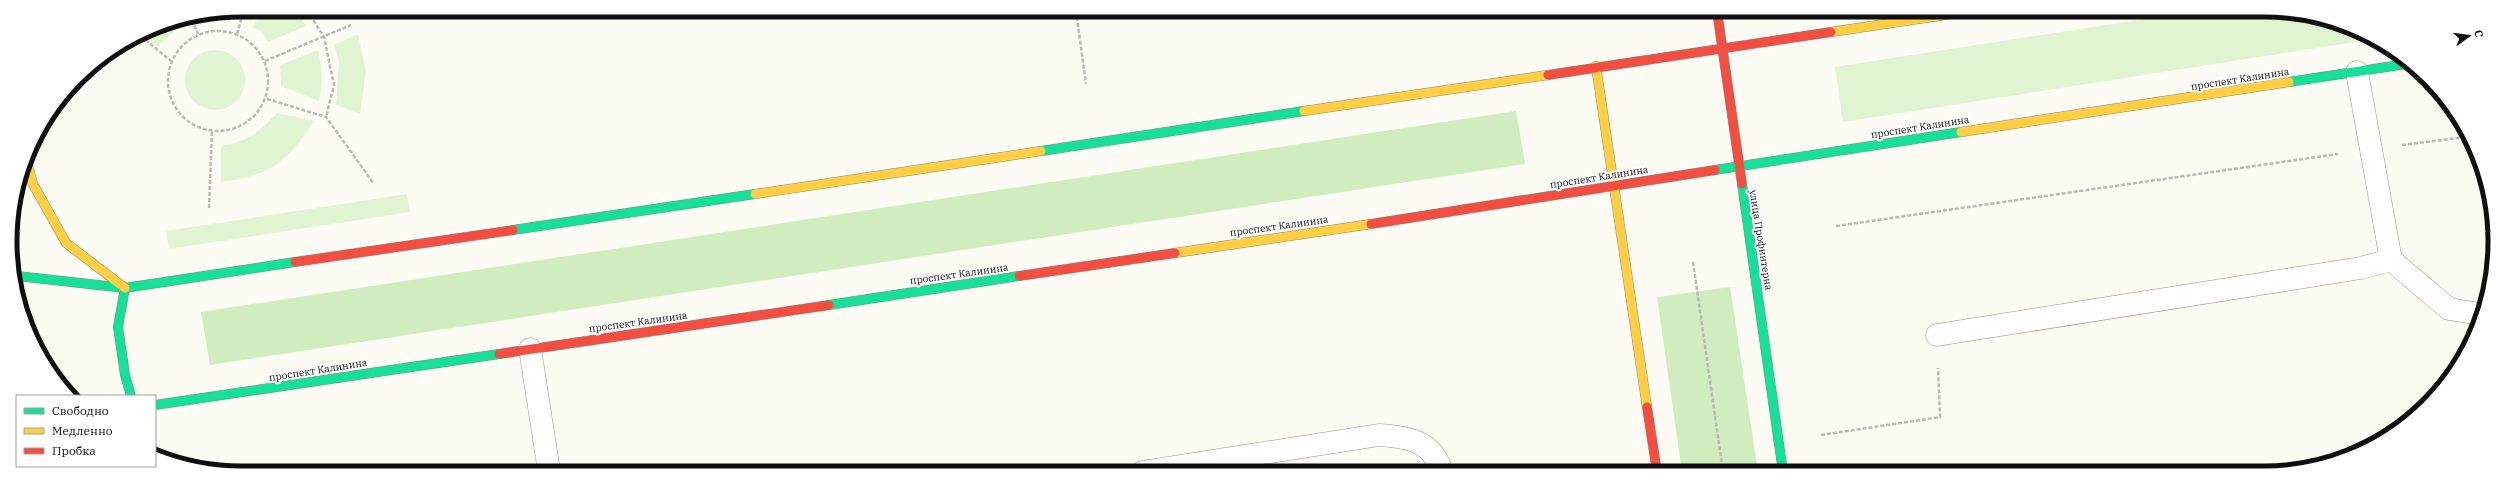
<svg xmlns="http://www.w3.org/2000/svg" width="2505" height="483" viewBox="0 0 2505 483" font-family="'IBM Plex Serif',serif">
<style>
.green{fill:#e1f4d1}
.forest{fill:#cfedbe}
.lines{fill:none;stroke-linecap:round;stroke-linejoin:round}
.lane-casing{stroke:#969592;stroke-width:23}
.fast-casing{stroke:#8c8c89;stroke-width:10}
.slow-casing{stroke:#8c8c89;stroke-width:10}
.jam-casing{stroke:#8c8c89;stroke-width:10}
.path{stroke:#b9b9b8;stroke-width:2.5;stroke-dasharray:4 2;stroke-linecap:butt}
.lane{stroke:#fffefd;stroke-width:22}
.fast{stroke:#16e098;stroke-width:9}
.slow{stroke:#ffcf43;stroke-width:9}
.jam{stroke:#f24e42;stroke-width:9}
.labels{text-anchor:middle;dominant-baseline:central;stroke-width:4;stroke-linejoin:round;paint-order:stroke}
.street-label{font-size:10px;fill:#0f0f0f;stroke:#fff}
.rim{fill:none;stroke:#0f0f0f;stroke-width:5}
</style>
<rect width="100%" height="100%" fill="#fcfbf4"/>
<g class="green">
<path d="M262,10H296L306,26L268,42L263,33L253,27Z"/>
<path d="M317,10H348L349,11L323,19Z"/>
<path d="M2189,12H2293L2374,39L1843,122L1835,67Z"/>
<path d="M171,24L174,32L158,46L140,36L153,28Z"/>
<path d="M358,34L366,71L360,114L336,105L339,62L334,45Z"/>
<circle cx="215" cy="80" r="30"/>
<path d="M318,50C322,68 323,83 319,101L281,86L280,65Z"/>
<path d="M277,113L314,121C286,163 272,175 221,182V146C249,141 258,133 277,113Z"/>
<path d="M407,194L410,212L169,249L166,231Z"/>
</g>
<g class="forest">
<path d="M1516,111L1525,164L210,365L201,312Z"/>
<path d="M1730,287L1758,472H1682L1657,297Z"/>
</g>
<g class="lines">
<defs>
<g id="lane">
<path d="M2391,260L2449,309L2480,314"/>
<path d="M1937,335L2361,268L2391,260L2357,72"/>
<path d="M530,349L549,471"/>
<path d="M1142,472L1379,435C1408,437 1432,440 1442,472"/>
</g>
<g id="fast">
<path d="M2289,82L2406,64"/>
<path d="M1041,151L1304,111"/>
<path d="M1715,170L1961,132"/>
<path d="M1742,184L1783,472"/>
<path d="M513,230L755,194"/>
<path d="M17,276L125,288L295,262"/>
<path d="M125,288L118,327L125,375L131,396"/>
<path d="M829,305L1019,276"/>
<path d="M155,405L499,354"/>
</g>
<g id="slow">
<path d="M1831,32L1965,12"/>
<path d="M1596,66L1647,407"/>
<path d="M1304,111L1548,75"/>
<path d="M1961,132L2289,82"/>
<path d="M26,158L33,184L66,243L125,288"/>
<path d="M755,194L1041,151"/>
<path d="M1175,253L1371,224"/>
</g>
<g id="jam">
<path d="M1717,11L1742,184"/>
<path d="M1548,75L1831,32"/>
<path d="M1371,224L1715,170"/>
<path d="M295,262L513,230"/>
<path d="M1019,276L1175,253"/>
<path d="M499,354L829,305"/>
<path d="M1647,407L1657,472"/>
</g>
</defs>
<use href="#lane" class="lane-casing"/>
<use href="#fast" class="fast-casing"/>
<use href="#slow" class="slow-casing"/>
<use href="#jam" class="jam-casing"/>
<g class="path">
<path d="M307,10L324,37L334,85L326,117"/>
<path d="M1076,11L1086,84"/>
<path d="M1508,11L1513,16"/>
<path d="M192,20L198,34"/>
<circle cx="218" cy="81" r="50"/>
<path d="M237,34L244,10"/>
<path d="M141,36L171,61"/>
<path d="M265,61L351,25"/>
<path d="M267,99L326,117L374,184"/>
<path d="M2402,145L2465,137"/>
<path d="M209,208L212,130"/>
<path d="M1836,226L2338,154"/>
<path d="M1693,262L1723,472"/>
<path d="M1821,435L1940,417L1938,368"/>
</g>
<use href="#lane" class="lane"/>
<use href="#fast" class="fast"/>
<use href="#slow" class="slow"/>
<use href="#jam" class="jam"/>
</g>
<g class="labels">
<g class="street-label">
<text transform="translate(2240 79) rotate(-9)">проспект Калинина</text>
<text transform="translate(1920 127) rotate(-9)">проспект Калинина</text>
<text transform="translate(1599 177) rotate(-9)">проспект Калинина</text>
<text transform="translate(1279 226) rotate(-8)">проспект Калинина</text>
<text transform="translate(1761 240) rotate(81)">улица Профинтерна</text>
<text transform="translate(959 274) rotate(-8)">проспект Калинина</text>
<text transform="translate(638 322) rotate(-8)">проспект Калинина</text>
<text transform="translate(318 370) rotate(-9)">проспект Калинина</text>
</g>
</g>
<path d="M0 0H2505V483H0ZM241 17H2264A224 224 0 0 1 2488 241V242A224 224 0 0 1 2264 466H241A224 224 0 0 1 17 242V241A224 224 0 0 1 241 17Z" fill="#fff" fill-rule="evenodd"/>
<path class="rim" d="M241 17H2264A224 224 0 0 1 2488 241V242A224 224 0 0 1 2264 466H241A224 224 0 0 1 17 242V241A224 224 0 0 1 241 17Z"/>
<rect x="16" y="395" width="140" height="72" fill="#ffffff" stroke="#9f9f9f"/>
<rect x="24" y="408" width="20" height="6" fill="#16e098" stroke="#9f9f9f"/>
<text x="52" y="415" font-size="12" fill="#0f0f0f">Свободно</text>
<rect x="24" y="428" width="20" height="6" fill="#ffcf43" stroke="#9f9f9f"/>
<text x="52" y="435" font-size="12" fill="#0f0f0f">Медленно</text>
<rect x="24" y="448" width="20" height="6" fill="#f24e42" stroke="#9f9f9f"/>
<text x="52" y="455" font-size="12" fill="#0f0f0f">Пробка</text>
<g transform="translate(2469 36) rotate(76)" stroke="#ffffff" stroke-width="3" paint-order="stroke">
<path d="M0-3L7 15L0 10L-7 15Z" fill="#0f0f0f"/>
<text y="-6" font-size="11" font-weight="bold" text-anchor="middle" fill="#0f0f0f">С</text>
</g>
</svg>
